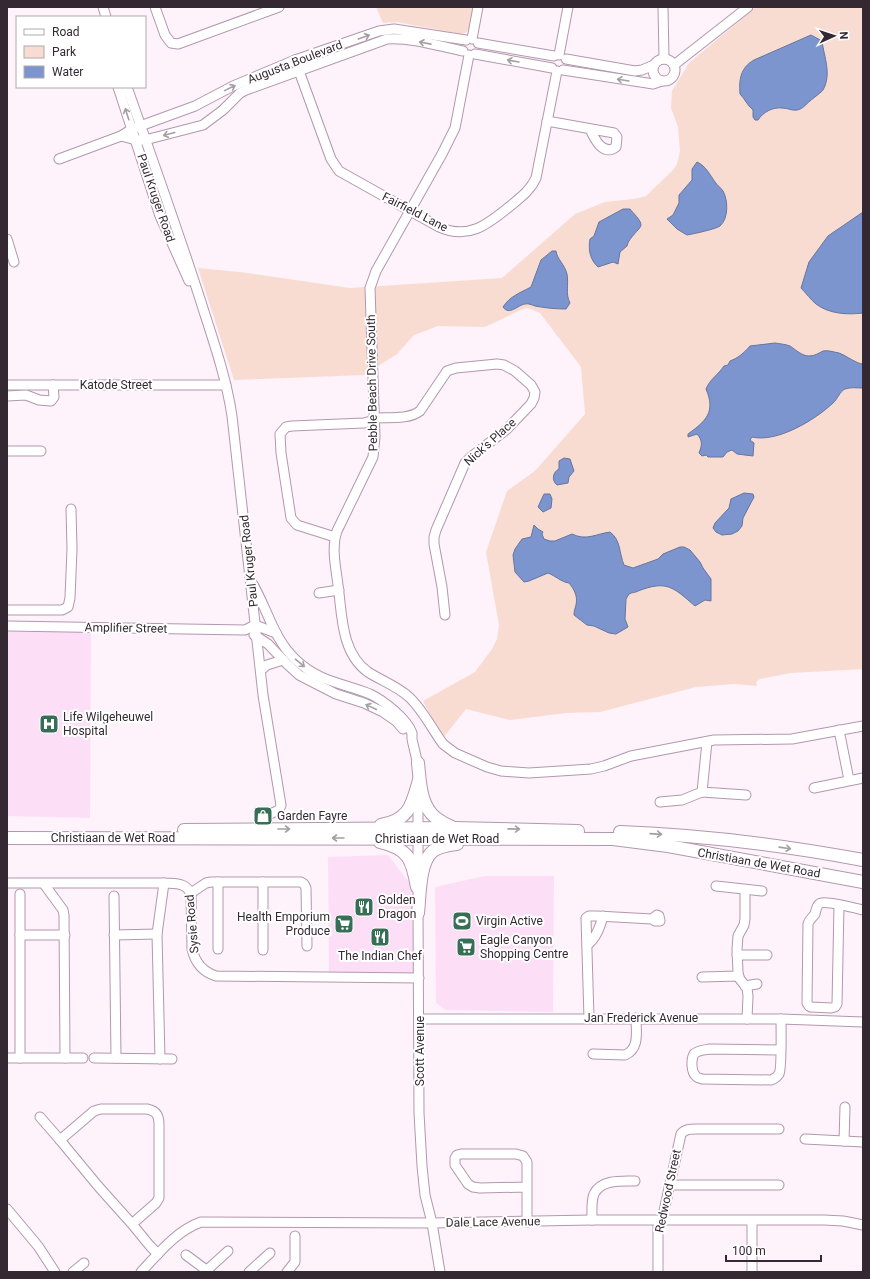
<svg xmlns="http://www.w3.org/2000/svg" width="870" height="1279" viewBox="0 0 870 1279" font-family="Roboto,sans-serif">
<style>
.built{fill:#fcdff6}
.green{fill:#f8dcd2}
.water{fill:#7c95ce;stroke:#66759f}
.lines{fill:none;stroke-linecap:round;stroke-linejoin:round}
.minor-casing{stroke:#b397ae;stroke-width:11}
.major-casing{stroke:#b397ae;stroke-width:14}
.minor{stroke:#fff;stroke-width:9}
.major{stroke:#fff;stroke-width:12}
.oneway{stroke:#a49fa3}
.labels{text-anchor:middle;dominant-baseline:central;stroke-width:4;stroke-linejoin:round;paint-order:stroke}
.street-label{font-size:12px;fill:#342932;stroke:#fff}
.poi-label{font-size:12px;fill:#342932;stroke:#fff;text-anchor:start}
</style>
<rect width="100%" height="100%" fill="#fef2fb"/>
<g class="built">
<path d="M91,631L90,818L7,816V632Z"/>
<path d="M388,855L411,885L415,975L329,974L328,857Z"/>
<path d="M485,876H554L553,1012L445,1010L436,1003L435,887Z"/>
</g>
<g class="green">
<path d="M376,7H474C473,17 474,32 461,34L397,22L383,23Z"/>
<path d="M756,7H863V669L791,673L760,679L756,682L757,686L734,684L696,687L600,712L566,713L510,720L466,709L443,738L423,701L475,672L492,649L497,639L499,625L486,552L507,491L535,471L585,414L581,367L540,313L528,308L523,309L485,327L438,326L414,335L397,354L364,375L234,380L198,268L248,273L350,288L502,278L575,214L605,202L634,199L646,196L673,170L677,164L680,151L678,127L671,108L672,91L689,63Z"/>
</g>
<g class="water">
<path d="M811,35L822,41C824,57 832,74 823,90C823,91 812,99 810,101C806,104 803,109 797,110C792,111 788,108 782,108C773,107 763,112 758,120H755L753,117V110C747,105 745,99 740,94C739,80 740,68 754,60Z"/>
<path d="M697,162C706,166 710,175 715,182C717,185 721,188 723,191C728,200 729,218 720,226C716,229 693,234 687,235L677,229L667,219L673,215L679,203V195L692,180V169Z"/>
<path d="M623,209H630C633,213 641,220 641,225C641,229 628,238 627,246L620,252L618,264L613,262L598,267C590,260 588,249 590,239L594,236L599,222Z"/>
<path d="M863,212V313C848,315 829,314 816,304C811,300 806,293 801,288L809,262L828,236Z"/>
<path d="M552,251H556C557,259 565,265 567,274C569,285 565,293 570,303L566,309C556,309 545,308 535,306C532,305 528,303 525,304C518,305 509,316 503,307C510,296 520,293 531,287L541,260Z"/>
<path d="M775,343C780,344 785,344 790,346C796,350 802,356 809,356C815,356 819,353 823,351C829,350 833,352 839,353C847,356 857,364 863,364V388C857,388 850,387 845,389C840,391 837,400 833,403C815,420 777,443 752,437L750,440L754,443L753,456L737,454L732,450L727,452L723,457H708L706,455L702,456L699,453C702,445 703,441 697,434L688,437V434C706,421 716,412 706,389C710,379 718,375 724,366L728,365L730,361C738,358 744,353 750,346Z"/>
<path d="M564,458L570,459L574,471L569,477L568,483L557,485C551,480 553,472 559,469V461Z"/>
<path d="M744,493L753,494L754,497L743,518L742,526L738,531L732,534L722,535L716,532L713,528L715,523L729,508L731,499Z"/>
<path d="M544,494H550L552,499L551,508L543,512L538,507Z"/>
<path d="M534,525L538,529L543,532L542,534L544,539L550,541H555L572,534C586,541 596,534 610,532C621,540 619,553 624,565L633,568L658,559L663,554L680,547H684L690,550L700,562L703,568L711,579V601L705,600L695,606C673,587 667,580 638,591C635,593 632,592 629,594L626,599L625,619L628,627L616,634L609,633L594,626L587,625L574,615C574,610 575,609 576,605C578,596 574,589 569,583C561,582 556,576 548,573L529,581L524,582L515,572L513,555L515,549L522,539L531,537Z"/>
</g>
<g class="lines">
<defs>
<g id="minor">
<path d="M103,7L106,17"/>
<path d="M155,7L165,35L171,43L178,44L279,7"/>
<path d="M663,7L664,59"/>
<path d="M472,39L478,7"/>
<path d="M478,43L554,56"/>
<path d="M475,54L552,68"/>
<path d="M469,55L455,128L442,154L376,271L370,288L375,437L373,457L337,531C331,548 336,568 338,585C342,614 341,653 368,672C382,681 397,686 409,697C423,710 432,729 443,744L455,753L487,767L501,771L529,773L591,769L604,766L631,756L714,740L792,739L863,726"/>
<path d="M559,55L568,7"/>
<circle cx="664" cy="70" r="11"/>
<path d="M566,59L635,71L642,70L654,65"/>
<path d="M295,60L331,159L339,171L439,227C468,240 487,225 509,207C520,198 530,191 536,178L557,71"/>
<path d="M674,65L748,7"/>
<path d="M563,70L647,83L653,84L662,81"/>
<path d="M118,87L160,216L189,281"/>
<path d="M127,87C152,158 177,228 200,299C212,337 226,376 232,416L263,695L281,805L279,810L270,814"/>
<path d="M547,121L614,133L617,137L616,147C603,157 594,138 590,129"/>
<path d="M121,136L136,140H145L203,125L223,110L240,93L246,90L387,39C410,37 439,46 463,51"/>
<path d="M59,159L121,136L132,129L195,106L233,86L295,60L379,31L394,29L466,40"/>
<path d="M7,239L14,262"/>
<path d="M7,385H226"/>
<path d="M7,396L26,395L39,400L51,401L54,397L53,385"/>
<path d="M374,418C389,417 408,420 420,411L445,374L447,371L456,368L497,364L504,365L515,371L531,385L535,392L534,398L531,404L507,429L472,456L465,463L436,530L434,537V544L442,587L445,615"/>
<path d="M7,451H41"/>
<path d="M335,537L297,525L291,518L281,453L280,434L286,427L292,426L364,423L371,421L374,418"/>
<path d="M251,581C267,607 273,639 296,660C319,682 343,683 370,694C383,700 407,719 412,733C412,735 412,737 412,739C414,749 417,758 418,768"/>
<path d="M319,593L339,590"/>
<path d="M7,610H62L68,607L70,598L72,549L71,509"/>
<path d="M7,626L245,630L255,625L276,633"/>
<path d="M254,635L268,644L287,664L299,675L336,694L364,703L383,712L396,721L403,729"/>
<path d="M261,670L267,665L283,660"/>
<path d="M839,730L849,780"/>
<path d="M707,742L702,792L746,795"/>
<path d="M814,788L863,778"/>
<path d="M418,791V874"/>
<path d="M660,802L682,800L702,792"/>
<path d="M7,883H164C175,884 187,882 191,895L192,949C195,962 203,972 216,976L419,978"/>
<path d="M44,884L63,910L64,915L65,1058"/>
<path d="M716,886L762,891"/>
<path d="M745,890V919L744,925L738,936L737,949L738,972L739,978L747,988L748,996L747,1019"/>
<path d="M191,893L206,883L211,882H301L304,884L306,888L307,946"/>
<path d="M114,896L116,1058"/>
<path d="M839,905L837,1004L835,1007L831,1008L811,1007L809,1006L807,1003L808,924C809,920 812,918 815,914C816,910 817,904 821,903C828,901 855,908 863,910"/>
<path d="M418,907L419,1113L422,1166L425,1195L432,1223L440,1272"/>
<path d="M20,935H65"/>
<path d="M114,935L157,934"/>
<path d="M587,945C596,939 600,927 603,916"/>
<path d="M218,949V882"/>
<path d="M263,950V882"/>
<path d="M737,955H767"/>
<path d="M702,977L739,976"/>
<path d="M745,986L757,984"/>
<path d="M589,1018L586,918L589,916H597L652,919L657,915L659,916L660,921H655L652,919"/>
<path d="M420,1019H781L863,1022"/>
<path d="M780,1050L710,1049C705,1050 698,1050 694,1054C691,1059 691,1072 696,1076C697,1078 700,1078 702,1079L771,1080C774,1079 777,1077 779,1074C782,1068 781,1028 781,1019"/>
<path d="M593,1054L625,1055C640,1049 636,1031 636,1018"/>
<path d="M7,1058H83"/>
<path d="M20,1058V894"/>
<path d="M94,1058L172,1059"/>
<path d="M160,1059L157,934L164,883"/>
<path d="M40,1117L60,1140"/>
<path d="M805,1139L863,1142"/>
<path d="M844,1141L845,1107"/>
<path d="M669,1185H779"/>
<path d="M7,1209L38,1246L55,1272"/>
<path d="M592,1220C592,1212 591,1201 594,1194C601,1179 622,1181 635,1181"/>
<path d="M752,1221V1272"/>
<path d="M527,1222V1162L523,1156L516,1154H461L457,1155L455,1158V1165L468,1184L473,1187L480,1188L527,1187"/>
<path d="M132,1224L98,1186L60,1140L94,1111L101,1109H147C157,1111 159,1116 159,1125V1198L156,1203L132,1224L150,1246L158,1254"/>
<path d="M186,1255L209,1272"/>
<path d="M207,1270L228,1251"/>
<path d="M73,1272L84,1263"/>
<path d="M141,1272C159,1253 176,1231 201,1222L432,1223L592,1220H824L843,1221L863,1225"/>
<path d="M249,1272L270,1253"/>
<path d="M287,1272L295,1262V1236"/>
<path d="M658,1272V1226L662,1220L681,1134C685,1129 690,1129 697,1129H779"/>
</g>
<g id="major">
<path d="M418,763C420,781 420,806 436,818C441,822 447,825 452,827"/>
<path d="M381,825C410,820 412,804 419,780"/>
<path d="M184,830L454,828L578,831"/>
<path d="M620,832C701,835 783,845 863,860"/>
<path d="M7,838L613,839L668,846L863,882"/>
<path d="M380,842C409,849 412,859 417,887"/>
<path d="M418,913C420,896 419,862 433,851C440,846 449,845 457,844"/>
</g>
</defs>
<use href="#minor" class="minor-casing"/>
<use href="#major" class="major-casing"/>
<use href="#minor" class="minor"/>
<use href="#major" class="major"/>
</g>
<defs><path id="oneway-shaft" d="M-6 0H5M1.5-3L5.5 0L1.5 3" fill="none" stroke-width="1.6" stroke-linecap="round" stroke-linejoin="round"/></defs>
<g class="oneway">
<use href="#oneway-shaft" transform="translate(364 37) rotate(-20)"/>
<use href="#oneway-shaft" transform="translate(425 43) rotate(-169)"/>
<use href="#oneway-shaft" transform="translate(513 61) rotate(-170)"/>
<use href="#oneway-shaft" transform="translate(623 80) rotate(-171)"/>
<use href="#oneway-shaft" transform="translate(230 88) rotate(-26)"/>
<use href="#oneway-shaft" transform="translate(127 114) rotate(-108)"/>
<use href="#oneway-shaft" transform="translate(169 134) rotate(165)"/>
<use href="#oneway-shaft" transform="translate(300 663) rotate(39)"/>
<use href="#oneway-shaft" transform="translate(371 707) rotate(-155)"/>
<use href="#oneway-shaft" transform="translate(284 829)"/>
<use href="#oneway-shaft" transform="translate(514 829) rotate(1)"/>
<use href="#oneway-shaft" transform="translate(656 834) rotate(4)"/>
<use href="#oneway-shaft" transform="translate(338 838) rotate(-180)"/>
<use href="#oneway-shaft" transform="translate(785 848) rotate(8)"/>
</g>
<defs>
<symbol id="hospital-square" viewBox="-11 -11 22 22"><rect x="-9" y="-9" width="18" height="18" rx="4" fill="#366e56" stroke="#fff"/><path d="M-5-5h3v3.5h4V-5h3V5h-3V1.5h-4V5h-3Z" fill="#fff"/></symbol>
<symbol id="shop-square" viewBox="-11 -11 22 22"><rect x="-9" y="-9" width="18" height="18" rx="4" fill="#366e56" stroke="#fff"/><path d="M-5-2.5h2.3a2.7 3.5 0 0 1 5.4 0H5L5.5 6h-11ZM-1.5-2.5h3a1.5 2.3 0 0 0-3 0Z" fill="#fff"/></symbol>
<symbol id="restaurant-square" viewBox="-11 -11 22 22"><rect x="-9" y="-9" width="18" height="18" rx="4" fill="#366e56" stroke="#fff"/><path d="M-5-6h1v4h1v-4h1v4h1v-4h1v5L-1.5 .5V6h-2V.5L-5-1ZM5-6V6H3V1.5H1.5Q1.5-4 5-6Z" fill="#fff"/></symbol>
<symbol id="stadium-square" viewBox="-11 -11 22 22"><rect x="-9" y="-9" width="18" height="18" rx="4" fill="#366e56" stroke="#fff"/><path d="M0-5a6.5 5 0 1 0 0 10a6.5 5 0 1 0 0-10ZM-3.5-1.8h7v3.6h-7Z" fill="#fff"/></symbol>
<symbol id="supermarket-square" viewBox="-11 -11 22 22"><rect x="-9" y="-9" width="18" height="18" rx="4" fill="#366e56" stroke="#fff"/><path d="M-6-5.5h2.5l.6 2H6L4.5 2H-2.5L-4.4-4H-6ZM-1.5 3.2a1.3 1.3 0 1 0 .1 0ZM3 3.2a1.3 1.3 0 1 0 .1 0Z" fill="#fff"/></symbol>
</defs>
<g fill-rule="evenodd">
<use href="#hospital-square" x="38" y="713" width="22" height="22"/>
<use href="#shop-square" x="252" y="805" width="22" height="22"/>
<use href="#restaurant-square" x="353" y="896" width="22" height="22"/>
<use href="#stadium-square" x="451" y="910" width="22" height="22"/>
<use href="#supermarket-square" x="333" y="913" width="22" height="22"/>
<use href="#restaurant-square" x="369" y="926" width="22" height="22"/>
<use href="#supermarket-square" x="455" y="936" width="22" height="22"/>
</g>
<g class="labels">
<g class="street-label">
<text transform="translate(295 62) rotate(-21)">Augusta Boulevard</text>
<text transform="translate(156 198) rotate(71)">Paul Kruger Road</text>
<text transform="translate(415 212) rotate(27)">Fairfield Lane</text>
<text transform="translate(372 383) rotate(-91)">Pebble Beach Drive South</text>
<text x="116" y="385">Katode Street</text>
<text transform="translate(490 442) rotate(-42)">Nick’s Place</text>
<text transform="translate(249 561) rotate(-96)">Paul Kruger Road</text>
<text transform="translate(126 628) rotate(1)">Amplifier Street</text>
<text x="113" y="838">Christiaan de Wet Road</text>
<text x="437" y="839">Christiaan de Wet Road</text>
<text transform="translate(759 863) rotate(10)">Christiaan de Wet Road</text>
<text transform="translate(192 924) rotate(-95)">Sysie Road</text>
<text x="641" y="1018">Jan Frederick Avenue</text>
<text transform="translate(420 1051) rotate(-90)">Scott Avenue</text>
<text transform="translate(668 1191) rotate(-78)">Redwood Street</text>
<text transform="translate(493 1222) rotate(-1)">Dale Lace Avenue</text>
</g>
<g class="poi-label">
<text x="63" y="717">Life Wilgeheuwel<tspan x="63" dy="14">Hospital</tspan></text>
<text x="277" y="816">Garden Fayre</text>
<text x="378" y="900">Golden<tspan x="378" dy="14">Dragon</tspan></text>
<text x="330" y="917" text-anchor="end">Health Emporium<tspan x="330" dy="14">Produce</tspan></text>
<text x="476" y="921">Virgin Active</text>
<text x="480" y="940">Eagle Canyon<tspan x="480" dy="14">Shopping Centre</tspan></text>
<text x="380" y="956" text-anchor="middle">The Indian Chef</text>
</g>
</g>
<rect width="870" height="1279" fill="none" stroke="#342932" stroke-width="16"/>
<rect x="16" y="16" width="130" height="72" fill="#ffffff" stroke="#aea9ad"/>
<rect x="24" y="29" width="20" height="6" fill="#ffffff" stroke="#aea9ad"/>
<text x="52" y="36" font-size="12" fill="#342932">Road</text>
<rect x="24" y="46" width="20" height="12" fill="#f8dcd2" stroke="#aea9ad"/>
<text x="52" y="56" font-size="12" fill="#342932">Park</text>
<rect x="24" y="66" width="20" height="12" fill="#7c95ce" stroke="#aea9ad"/>
<text x="52" y="76" font-size="12" fill="#342932">Water</text>
<g transform="translate(834 36) rotate(87)" stroke="#ffffff" stroke-width="3" paint-order="stroke">
<path d="M0-3L7 15L0 10L-7 15Z" fill="#342932"/>
<text y="-6" font-size="11" font-weight="bold" text-anchor="middle" fill="#342932">N</text>
</g>
<path d="M726 1255v6h95v-6" fill="none" stroke="#342932" stroke-width="2"/>
<text x="732" y="1255" font-size="12" fill="#342932" stroke="#ffffff" stroke-width="3" paint-order="stroke">100 m</text>
</svg>
